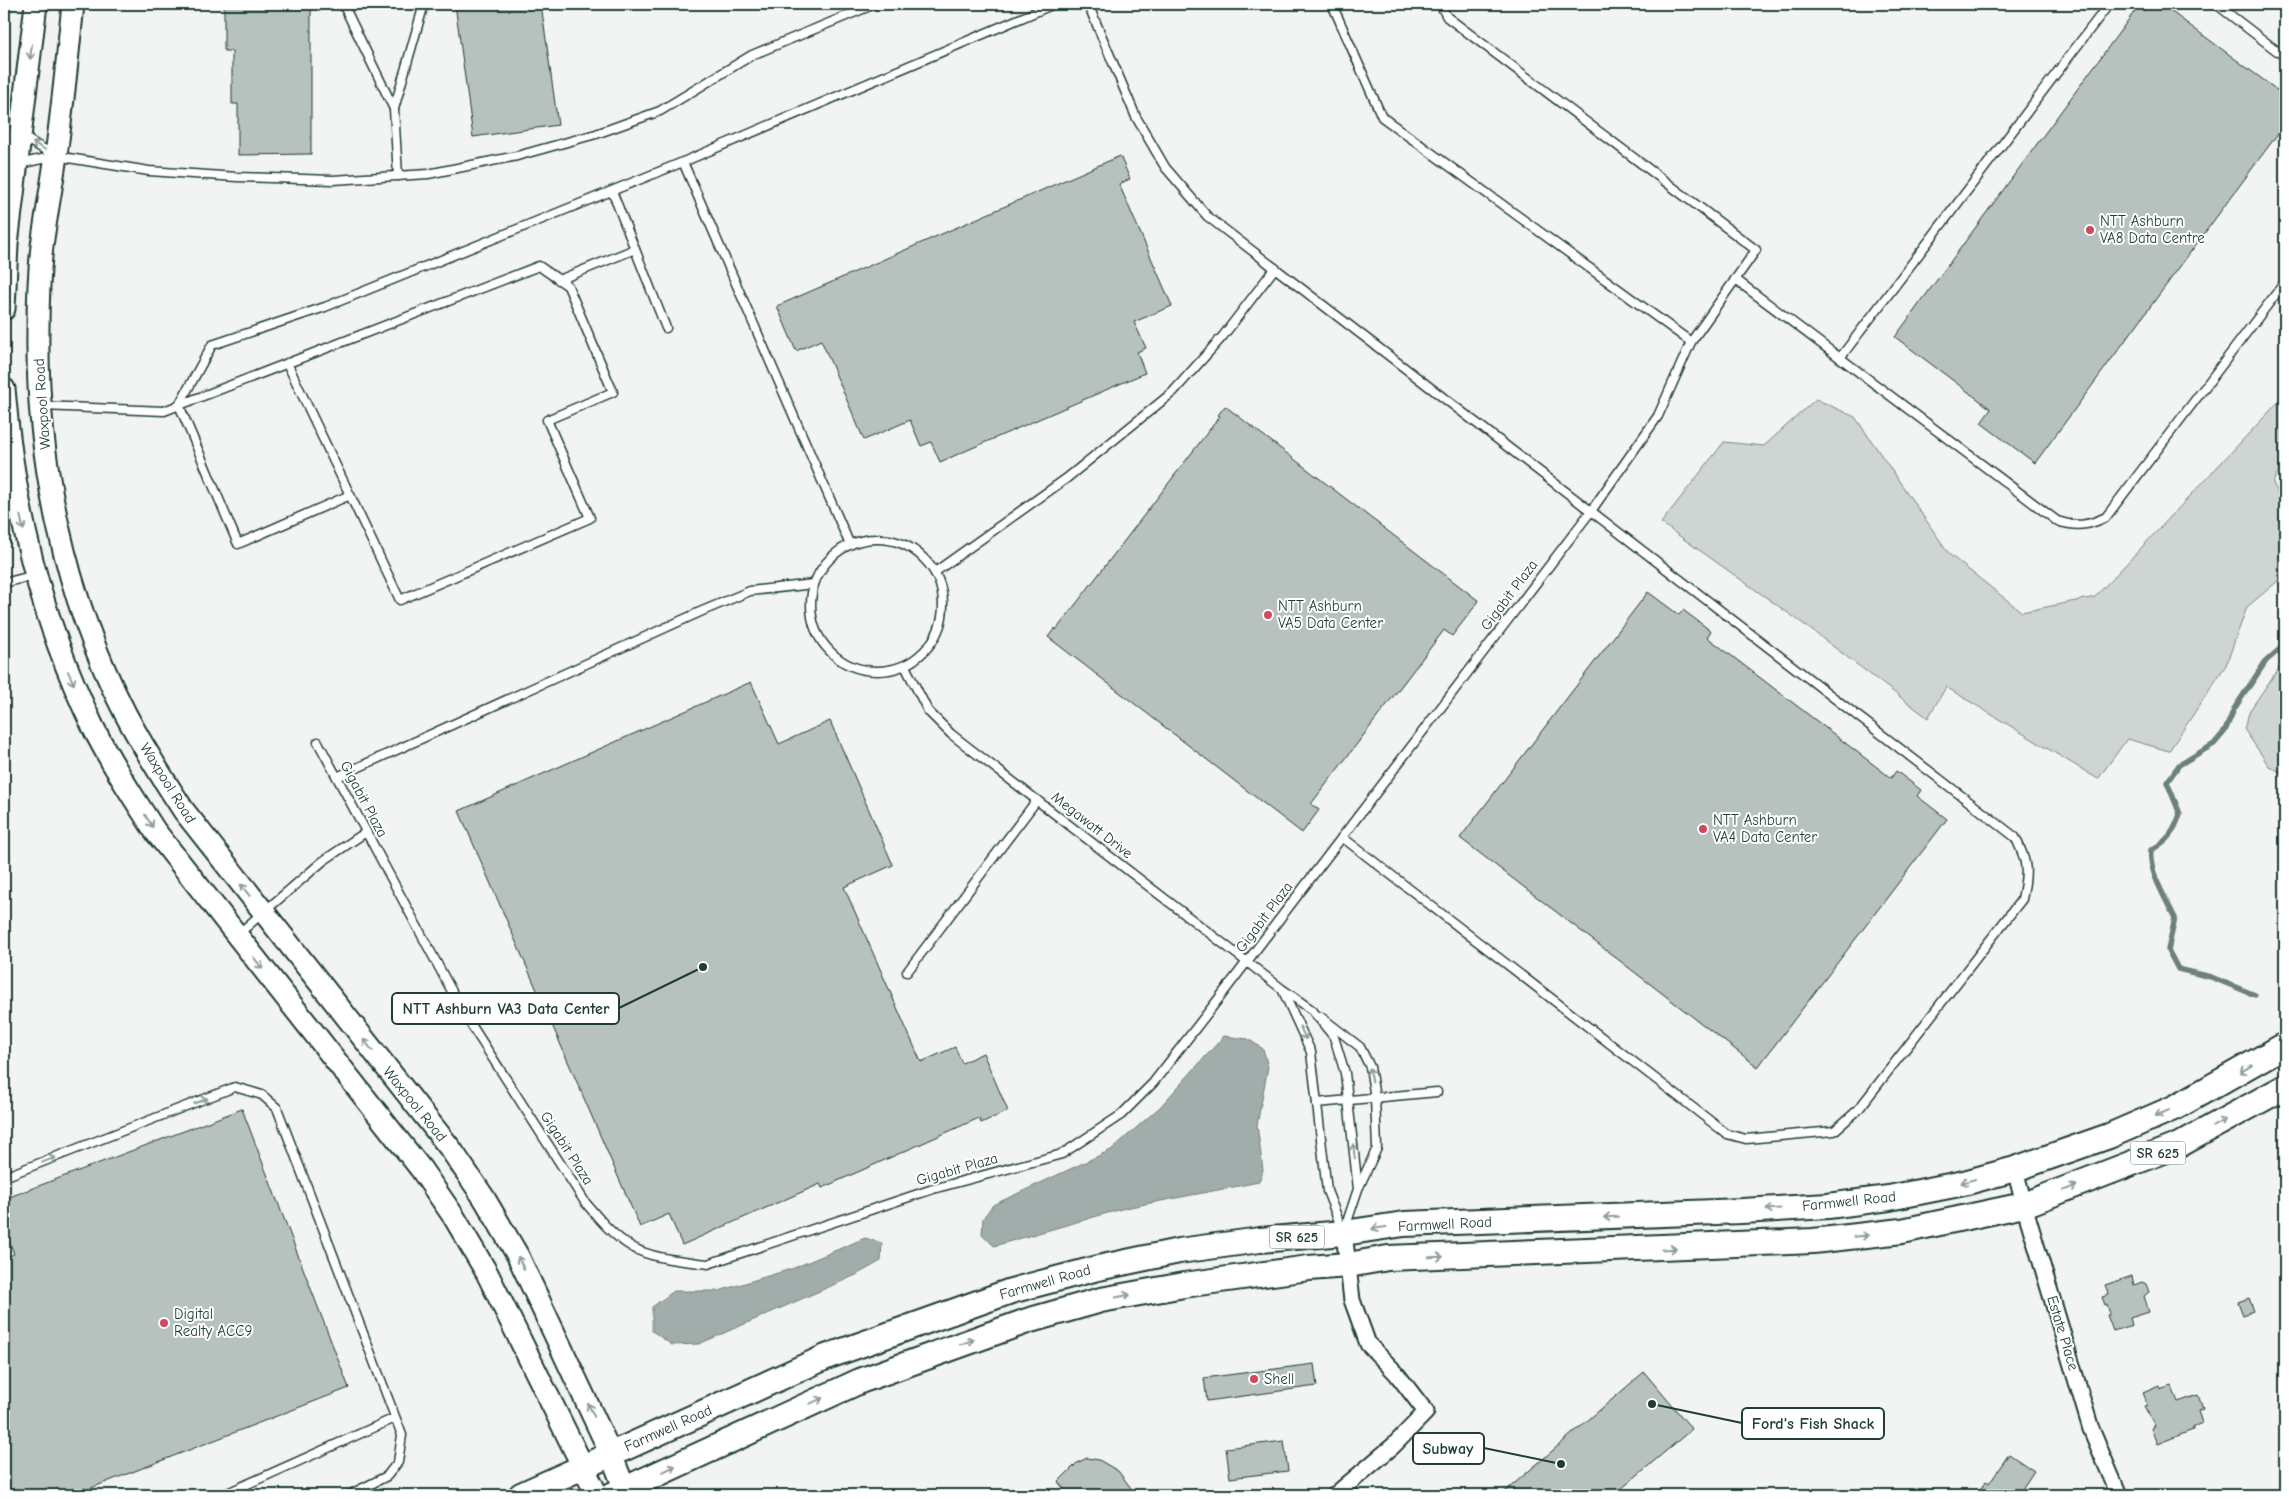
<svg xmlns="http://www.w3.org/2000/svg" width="2289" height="1499" viewBox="0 0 2289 1499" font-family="'Comic Neue',sans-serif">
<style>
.green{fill:#ced5d3;stroke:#768984}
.water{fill:#a1adaa;stroke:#6d807b}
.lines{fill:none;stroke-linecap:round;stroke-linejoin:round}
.stream{stroke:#6d807b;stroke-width:5.5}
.building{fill:#b7c1bd;stroke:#1f3d34}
.lane-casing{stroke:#1f3d34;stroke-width:11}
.street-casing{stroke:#1f3d34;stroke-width:19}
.secondary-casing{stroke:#1f3d34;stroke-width:25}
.primary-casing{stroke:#1f3d34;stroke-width:28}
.lane{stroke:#fff;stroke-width:8}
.street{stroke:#fff;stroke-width:15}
.secondary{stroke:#fff;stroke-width:21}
.primary{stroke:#fff;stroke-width:24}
.oneway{stroke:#8f9e9a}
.poi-dot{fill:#d1495b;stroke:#fff;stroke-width:2}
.labels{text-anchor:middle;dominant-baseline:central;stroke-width:4;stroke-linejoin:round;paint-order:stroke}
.shield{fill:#fff;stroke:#627771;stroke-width:1}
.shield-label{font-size:14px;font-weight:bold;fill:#1f3d34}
.poi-label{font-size:15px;fill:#1f3d34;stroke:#fff;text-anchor:start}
.street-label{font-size:15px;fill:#1f3d34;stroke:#fff}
.leader{fill:none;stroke:#1f3d34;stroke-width:2}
.callout-dot{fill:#1f3d34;stroke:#fff;stroke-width:2}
.callout{fill:#fff;stroke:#1f3d34;stroke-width:2}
.callout-label{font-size:16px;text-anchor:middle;font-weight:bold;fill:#1f3d34}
</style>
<rect width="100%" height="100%" fill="#f2f3f3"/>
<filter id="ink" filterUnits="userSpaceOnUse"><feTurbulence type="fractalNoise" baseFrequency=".02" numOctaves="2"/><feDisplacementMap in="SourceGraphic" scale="10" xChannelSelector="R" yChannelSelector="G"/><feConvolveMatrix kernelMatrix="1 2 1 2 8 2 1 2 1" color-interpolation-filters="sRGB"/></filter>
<g filter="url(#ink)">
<g class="green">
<path d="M2285,395V457L2273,483L2285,507V575L2247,607L2226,665L2169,751L2127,739L2098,779L1946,687L1928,718L1798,620L1661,523L1724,442L1764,446L1816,399L1855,417L1950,555L2022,612L2095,597Z"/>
<path d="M2285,659V770L2282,773L2269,766L2244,729L2250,710Z"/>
</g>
<g class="water">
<path d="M1224,1036L1248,1039L1263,1049L1268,1067L1257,1125L1263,1170L1259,1182L1125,1208L994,1246L982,1234L983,1218L993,1205L1111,1150L1160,1107Z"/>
<path d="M865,1238L882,1243L881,1261L856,1275L699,1344L672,1345L652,1331V1307L674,1291H719L794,1268Z"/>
</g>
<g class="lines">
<g class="stream">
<path d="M2285,476V482"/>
<path d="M2255,995L2211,977L2178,969L2168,950L2175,918C2166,899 2148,871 2151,850C2168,841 2174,832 2180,814L2167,782L2179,765L2214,744L2225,731L2234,709L2266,661L2281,648L2285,637"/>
</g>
</g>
<g class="building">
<path d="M224,4H311V154L238,155V104H232V51H224Z"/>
<path d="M455,4H541L558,125L473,137Z"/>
<path d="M2140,4H2161L2285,96V124L2035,463L1981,423L1991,409L1895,337Z"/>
<path d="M1120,156L1130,179L1119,184L1172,306L1134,322L1146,348L1137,352L1145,373L940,462L931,442L921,446L910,420L864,440L821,340L796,351L777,306Z"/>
<path d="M1225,406L1479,601L1452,636L1444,630L1311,804L1319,810L1302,833L1048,637L1055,628L1056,630L1220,416L1218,415Z"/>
<path d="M1648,592L1679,615L1683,610L1711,631L1707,637L1891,778L1896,771L1921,790L1917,796L1947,819L1758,1067L1460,838Z"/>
<path d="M751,682L779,744L830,721L893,865L844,887L921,1062L955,1047L962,1063L983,1053L1008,1111L981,1123L979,1118L822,1188L820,1184L682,1245L669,1214L640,1227L459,811Z"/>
<path d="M242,1109L349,1388L73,1495H4V1258L14,1254L4,1227V1199Z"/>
<path d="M2132,1276L2134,1285L2142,1282L2146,1284L2149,1292L2144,1296L2149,1312L2130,1318L2132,1325L2113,1331L2107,1315L2110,1314L2107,1304L2105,1305L2102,1297L2109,1295L2105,1285Z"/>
<path d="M2249,1298L2254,1311L2243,1315L2238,1302Z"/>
<path d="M1314,1364L1317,1386L1207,1401L1204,1378Z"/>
<path d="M1644,1372L1692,1429L1614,1495H1501Z"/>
<path d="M2159,1385L2160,1389L2171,1385L2178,1402L2198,1395L2203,1409L2198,1411L2202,1423L2193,1427V1430L2157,1444L2151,1428L2155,1426L2144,1406L2147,1405L2143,1392Z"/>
<path d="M1284,1441L1288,1471L1230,1478L1226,1448Z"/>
<path d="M2009,1454L2034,1471L2022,1489L2026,1492L2024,1495H1976L1986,1481L1989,1483Z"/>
<path d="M1087,1458L1099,1460L1118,1471L1134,1492L1131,1495H1069L1058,1482L1077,1463Z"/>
</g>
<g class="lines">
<defs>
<g id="lane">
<path d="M343,4L394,109L424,4"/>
<path d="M1088,4L1136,117L1165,167L1207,216L2015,837C2028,862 2028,872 2022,899L1858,1110L1834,1131L1746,1139L1727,1134L1342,837"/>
<path d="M1440,4L1447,17L1756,250L1691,342"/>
<path d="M2216,4L2285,57"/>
<path d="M394,109L398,176"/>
<path d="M4,134L21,136L54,155"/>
<path d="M4,163L18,164L56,156L149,171L237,177L333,180L428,174L517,156L596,134L660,111L752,55L875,4"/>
<path d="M612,191L666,328"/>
<path d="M1735,279L2057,521C2076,527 2088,526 2106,517L2285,282"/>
<path d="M559,280L635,249"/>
<path d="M1840,358L2109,4"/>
<path d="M42,406L164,411L539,266L568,286L613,392L547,420L590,518L400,600L287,363"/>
<path d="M350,495L238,544L179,405L212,345L325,307L683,162"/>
<circle cx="877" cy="605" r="66"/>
<path d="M850,545L683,162L1054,4"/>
<path d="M935,572L1067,478L1173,392L1223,336L1275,268"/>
<path d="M4,583L35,575"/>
<path d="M905,666L928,711L951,734L1282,989L1312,1010L1334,1037L1345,1073L1358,1189L1345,1228"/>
<path d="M318,742L463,1012L585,1202C599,1219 613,1236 632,1247C652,1259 685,1261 708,1264L933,1189L1062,1154L1121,1115L1153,1083L1220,997L1591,511L1658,416L1691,342L1382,117L1332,4"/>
<path d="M337,777L700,612L750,591L814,584"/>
<path d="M237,935L323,861L366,832"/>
<path d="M907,972L1037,800"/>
<path d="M1283,991L1311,1052L1327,1191L1342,1229"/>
<path d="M1321,1017L1360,1047L1370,1067L1375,1098L1377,1148L1359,1187"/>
<path d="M1317,1103L1437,1092"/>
<path d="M4,1177L235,1087L262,1095L277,1108L402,1435L398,1462L387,1476L349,1495"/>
<path d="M223,1495L395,1418"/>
</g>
<g id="street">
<path d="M2015,1169L2024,1205L2091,1429L2119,1495"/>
<path d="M1335,1495L1393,1446L1426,1412L1396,1373L1368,1344L1352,1300L1344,1233"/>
</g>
<g id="secondary">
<path d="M73,4C68,54 63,104 56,155C52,185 46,216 42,246C39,274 38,303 38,330C36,461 65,596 125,713C143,747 163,779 184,811L450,1148L484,1198L518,1256L611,1454L627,1495"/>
<path d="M4,309L7,244L36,4"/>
<path d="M4,389C14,510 40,616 93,727C111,763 133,797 155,831L421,1169L454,1217L487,1273L597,1495"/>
</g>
<g id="primary">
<path d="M521,1495L826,1357L1011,1291L1098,1268L1179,1251L1260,1240L1344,1233L1404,1224L1742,1211L1828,1206L1889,1198L1964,1183L2015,1169L2109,1136L2176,1107L2285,1045"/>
<path d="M612,1495L860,1381L1027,1321L1101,1300L1184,1285L1309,1268L1348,1265L1388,1258L1813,1241L1902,1231L2024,1205L2179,1145L2285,1087"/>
</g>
</defs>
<use href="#lane" class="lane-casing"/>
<use href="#street" class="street-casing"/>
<use href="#secondary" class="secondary-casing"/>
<use href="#primary" class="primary-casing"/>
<use href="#lane" class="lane"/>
<use href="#street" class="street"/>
<use href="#secondary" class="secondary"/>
<use href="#primary" class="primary"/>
</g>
<defs><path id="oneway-shaft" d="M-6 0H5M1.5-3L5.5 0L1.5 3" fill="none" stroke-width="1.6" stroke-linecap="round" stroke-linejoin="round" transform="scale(1.25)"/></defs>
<g class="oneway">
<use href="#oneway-shaft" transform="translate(31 52) rotate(97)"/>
<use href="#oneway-shaft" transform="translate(39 146) rotate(-150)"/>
<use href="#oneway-shaft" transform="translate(22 523) rotate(77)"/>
<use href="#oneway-shaft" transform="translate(71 678) rotate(66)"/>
<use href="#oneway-shaft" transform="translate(149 821) rotate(57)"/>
<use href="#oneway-shaft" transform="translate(245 890) rotate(-128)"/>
<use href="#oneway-shaft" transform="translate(258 963) rotate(52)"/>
<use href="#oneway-shaft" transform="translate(1303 1033) rotate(65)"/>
<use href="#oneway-shaft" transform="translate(368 1045) rotate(-129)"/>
<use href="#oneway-shaft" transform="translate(2246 1069) rotate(149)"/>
<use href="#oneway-shaft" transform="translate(1371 1075) rotate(-101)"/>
<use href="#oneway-shaft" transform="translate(201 1101) rotate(-21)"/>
<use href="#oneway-shaft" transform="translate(2162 1113) rotate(157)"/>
<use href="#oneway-shaft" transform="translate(2219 1123) rotate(-28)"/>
<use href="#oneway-shaft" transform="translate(1354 1151) rotate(-96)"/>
<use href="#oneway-shaft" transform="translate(49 1160) rotate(-21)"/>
<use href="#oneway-shaft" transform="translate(1968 1181) rotate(165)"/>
<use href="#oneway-shaft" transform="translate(2070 1188) rotate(-21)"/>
<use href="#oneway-shaft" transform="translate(1773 1209) rotate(176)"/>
<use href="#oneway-shaft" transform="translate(1611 1217) rotate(178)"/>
<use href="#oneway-shaft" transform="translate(1379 1228) rotate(172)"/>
<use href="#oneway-shaft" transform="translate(1861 1236) rotate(-6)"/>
<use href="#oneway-shaft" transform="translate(1669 1249) rotate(-3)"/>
<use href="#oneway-shaft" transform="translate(1436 1257) rotate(-2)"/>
<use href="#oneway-shaft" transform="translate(521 1263) rotate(-116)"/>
<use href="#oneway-shaft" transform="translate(1123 1296) rotate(-11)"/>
<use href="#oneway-shaft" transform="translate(967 1342) rotate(-19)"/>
<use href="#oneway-shaft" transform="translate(816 1401) rotate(-25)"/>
<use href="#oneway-shaft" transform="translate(591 1410) rotate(-115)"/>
<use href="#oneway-shaft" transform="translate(669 1469) rotate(-25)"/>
</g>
</g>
<g class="poi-dot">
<circle cx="2090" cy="230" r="5"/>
<circle cx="1268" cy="615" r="5"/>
<circle cx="1703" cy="829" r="5"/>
<circle cx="164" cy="1323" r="5"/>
<circle cx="1254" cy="1379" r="5"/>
</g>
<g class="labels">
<g class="shield">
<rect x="2130.5" y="1141.5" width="55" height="23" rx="4"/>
<rect x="1269.5" y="1225.5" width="55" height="23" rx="4"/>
</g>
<g class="shield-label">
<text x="2158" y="1153">SR 625</text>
<text x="1297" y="1237">SR 625</text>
</g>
<g class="poi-label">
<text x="2100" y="221">NTT Ashburn<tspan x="2100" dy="17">VA8 Data Centre</tspan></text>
<text x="1278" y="606">NTT Ashburn<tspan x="1278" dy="17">VA5 Data Center</tspan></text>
<text x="1713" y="820">NTT Ashburn<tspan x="1713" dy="17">VA4 Data Center</tspan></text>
<text x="174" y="1314">Digital<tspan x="174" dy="17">Realty ACC9</tspan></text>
<text x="1264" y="1379">Shell</text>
</g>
<g class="street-label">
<text transform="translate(42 404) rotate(-94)">Waxpool Road</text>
<text transform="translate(1509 595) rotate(-53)">Gigabit Plaza</text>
<text transform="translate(168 783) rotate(58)">Waxpool Road</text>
<text transform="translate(364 799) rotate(62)">Gigabit Plaza</text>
<text transform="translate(1092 825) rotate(38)">Megawatt Drive</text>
<text transform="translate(1264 917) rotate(-53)">Gigabit Plaza</text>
<text transform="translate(415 1104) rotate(51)">Waxpool Road</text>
<text transform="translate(567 1148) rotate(57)">Gigabit Plaza</text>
<text transform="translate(957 1169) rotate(-16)">Gigabit Plaza</text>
<text transform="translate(1849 1201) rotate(-6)">Farmwell Road</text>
<text transform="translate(1445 1224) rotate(-3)">Farmwell Road</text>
<text transform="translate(1045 1282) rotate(-16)">Farmwell Road</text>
<text transform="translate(2063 1333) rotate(73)">Estate Place</text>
<text transform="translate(668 1428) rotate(-24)">Farmwell Road</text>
</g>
</g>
<path class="leader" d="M703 967L619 1008M1652 1404L1742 1423M1561 1464L1484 1448"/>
<g class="callout-dot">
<circle cx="703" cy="967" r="5"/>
<circle cx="1652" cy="1404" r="5"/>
<circle cx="1561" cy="1464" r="5"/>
</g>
<g class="callout">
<rect x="392" y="993" width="227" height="31" rx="5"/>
<rect x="1742" y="1408" width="142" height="31" rx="5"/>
<rect x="1413" y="1433" width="71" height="31" rx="5"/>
</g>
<g class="callout-label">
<text x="506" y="1014">NTT Ashburn VA3 Data Center</text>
<text x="1813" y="1429">Ford's Fish Shack</text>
<text x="1448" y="1454">Subway</text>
</g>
<rect width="2289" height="1499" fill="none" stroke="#fff" stroke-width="20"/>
<rect x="10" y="10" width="2269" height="1479" fill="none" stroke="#1f3d34" stroke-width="2" filter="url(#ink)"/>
</svg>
